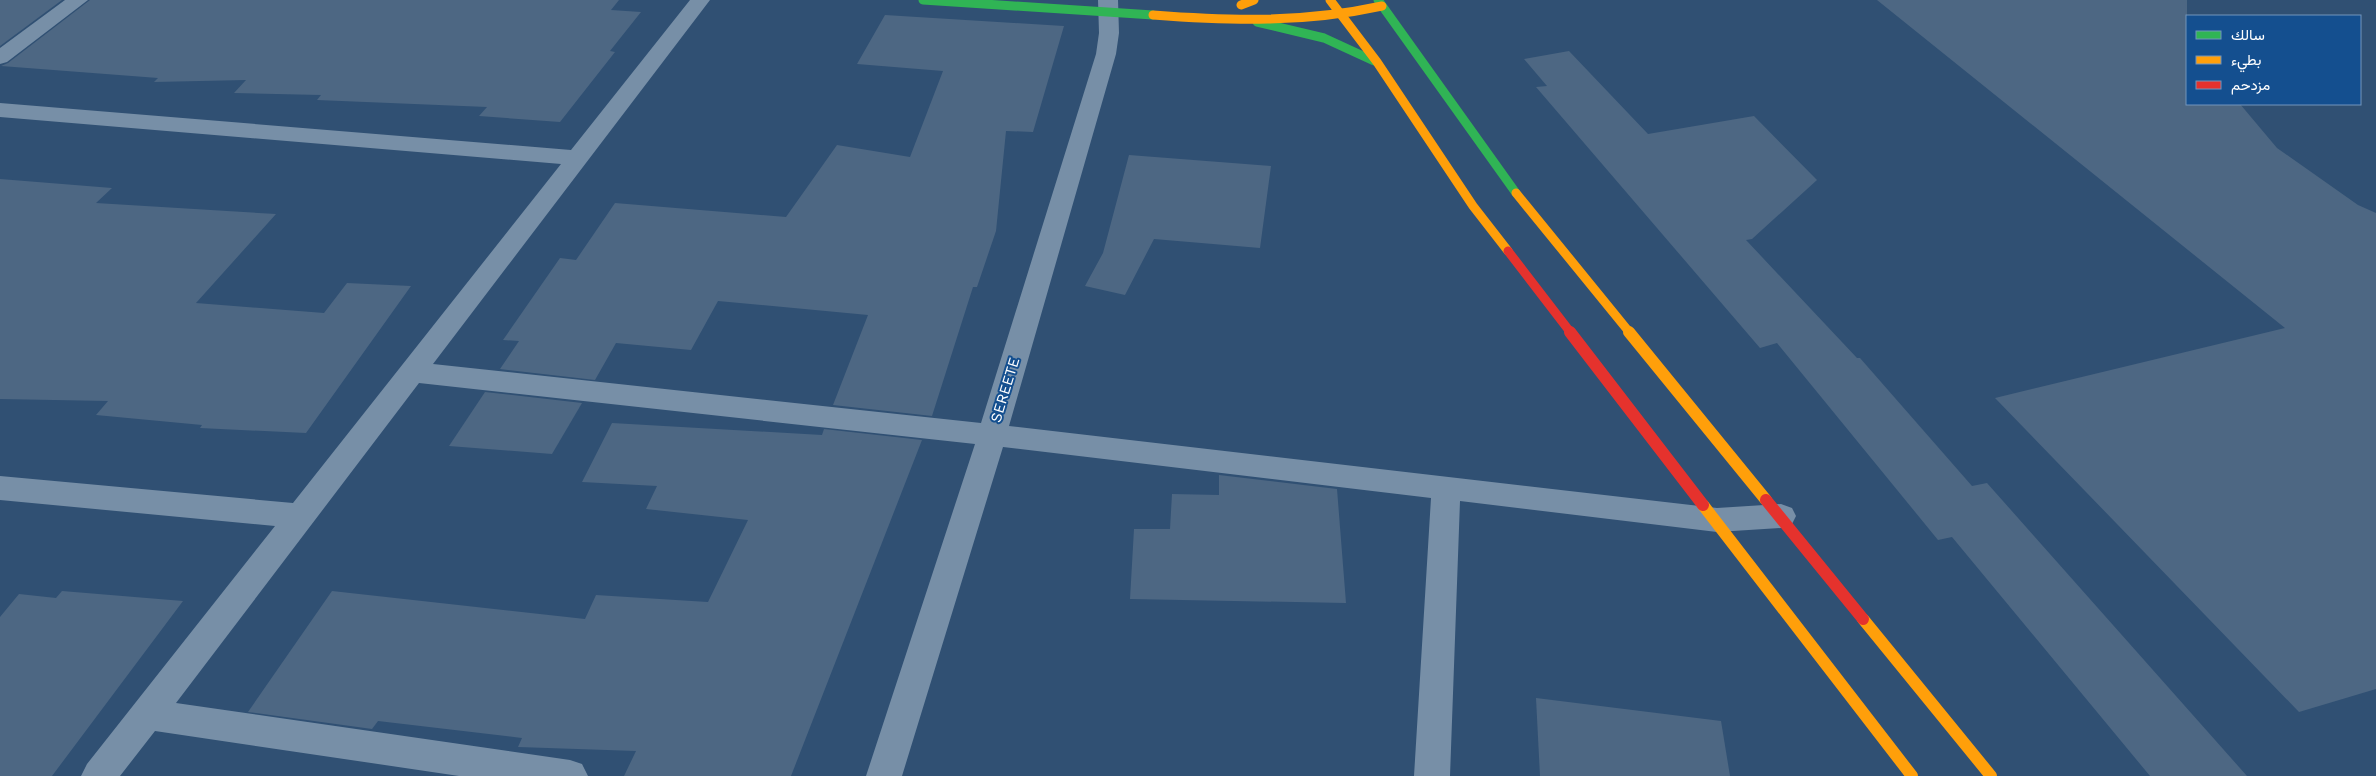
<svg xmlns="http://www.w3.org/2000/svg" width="2376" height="776" viewBox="0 0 2376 776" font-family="'Work Sans',Vazirmatn,sans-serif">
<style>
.building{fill:#4d6783}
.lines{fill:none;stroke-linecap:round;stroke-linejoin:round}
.street{fill:#778fa7;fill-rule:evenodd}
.fast{stroke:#30b455;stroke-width:9}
.slow-far1{stroke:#ff9f0a;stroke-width:9}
.slow{stroke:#ff9f0a;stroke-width:12}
.jam-far1{stroke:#e5322d;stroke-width:9}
.jam{stroke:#e5322d;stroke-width:12}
.labels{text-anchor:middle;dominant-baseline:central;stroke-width:4;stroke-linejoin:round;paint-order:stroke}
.street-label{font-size:15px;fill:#fff;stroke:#144f8f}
</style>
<rect width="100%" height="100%" fill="#305073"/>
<g class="building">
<path d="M0,0H62L0,46Z"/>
<path d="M90,0H619L611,10L641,12L610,51L615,52L560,122L479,116L487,107L317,100L321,95L234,93L246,80L154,82L158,78L1,66L8,63Z"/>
<path d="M1877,0H2187V104H2240L2277,148L2358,205L2376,213V689L2299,712L1995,398L2285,328Z"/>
<path d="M885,15L1064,26L1033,132L1006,131L996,231L977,287H973L932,416L833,405L868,315L718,301L691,350L616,343L595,380L500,369L519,341L503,340L560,258L576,260L615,203L786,217L837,145L910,157L943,71L857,64Z"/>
<path d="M1569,51L1648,134L1754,116L1817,180L1752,239L1746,240L1857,358H1860L1972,486L1987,483L2247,776H2150L1952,537L1938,540L1777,343L1760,348L1536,87L1547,86L1524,59Z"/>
<path d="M1129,155L1271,166L1260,248L1154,239L1125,295L1085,286L1103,253Z"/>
<path d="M0,179L112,188L96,203L276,214L196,303L324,313L347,283L411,286L306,433L200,428L202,425L96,415L108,401L0,399Z"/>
<path d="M485,392L582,403L552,454L449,446Z"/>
<path d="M612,423L822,435L824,429L922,440L791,776H624L636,751L518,747L522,738L378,721L372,729L248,712L332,591L585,619L596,595L708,602L748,520L646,509L657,486L582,482Z"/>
<path d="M1219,475L1337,489L1346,603L1130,599L1134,529H1170L1172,494L1219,495Z"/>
<path d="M62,591L183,601L52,776H0V617L19,594L56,598Z"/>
<path d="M1536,698L1721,721L1730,776H1540Z"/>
</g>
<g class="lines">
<g class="street">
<path d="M65,0H88L7,62L0,64V48Z"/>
<path d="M690,0H710L433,364L981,423L1096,54L1099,33L1098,0H1118L1119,33L1116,54L1009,426L1717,508L1781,504L1792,508L1796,516L1792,524L1781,528L1717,532L1460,501L1450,776H1414L1431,498L1003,447L902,776H866L975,444L419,383L176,703L570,760L582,764L588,776H459L155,731L120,776H81L87,764L275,526L0,500V476L293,503L561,164L0,117V103L571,150Z"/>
</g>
<g class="fast">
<path d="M923,0L1153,15"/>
<path d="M1378,0L1516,193"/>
<path d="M1257,22L1324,38L1374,61"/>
</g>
<g class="slow-far1">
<path d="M1330,0L1377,62L1473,206L1508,251"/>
<path d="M1241,5L1254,0"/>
<path d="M1153,15C1232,21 1304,23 1382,6"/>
<path d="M1516,193L1630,333"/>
</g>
<g class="slow">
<path d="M1629,332L1766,500"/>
<path d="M1703,505L1912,776"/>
<path d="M1863,619L1991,776"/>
</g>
<path class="jam-far1" d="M1508,251L1571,333"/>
<g class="jam">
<path d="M1570,332L1703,505"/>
<path d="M1766,500L1863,619"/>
</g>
</g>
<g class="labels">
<g class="street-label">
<text transform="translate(1005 390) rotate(-73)">SEREETE</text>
</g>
</g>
<rect x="2186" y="15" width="175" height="90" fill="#144f8f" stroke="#7295bc"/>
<rect x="2196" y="31" width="25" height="8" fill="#30b455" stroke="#7295bc"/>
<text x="2231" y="40" font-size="15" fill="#ffffff">سالك</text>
<rect x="2196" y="56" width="25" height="8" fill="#ff9f0a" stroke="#7295bc"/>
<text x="2231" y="65" font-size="15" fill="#ffffff">بطيء</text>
<rect x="2196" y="81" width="25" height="8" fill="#e5322d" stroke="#7295bc"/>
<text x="2231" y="90" font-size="15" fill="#ffffff">مزدحم</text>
</svg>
